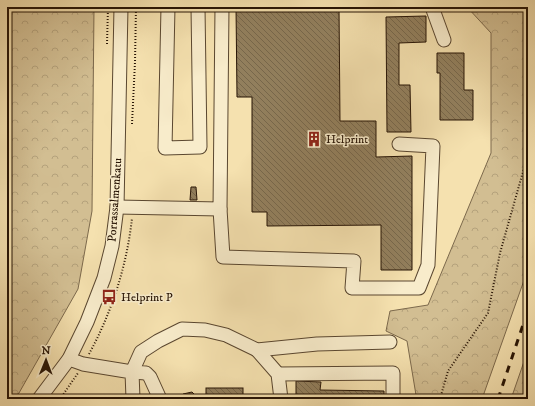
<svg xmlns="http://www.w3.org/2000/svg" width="535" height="406" viewBox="0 0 535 406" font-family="'IM FELL DW Pica',serif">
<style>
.forest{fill:url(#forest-crowns);stroke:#7c694c}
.building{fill:url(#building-back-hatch);stroke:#271405}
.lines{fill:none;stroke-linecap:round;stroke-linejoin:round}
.minor-casing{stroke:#5a4730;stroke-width:15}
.path{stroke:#271405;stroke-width:2;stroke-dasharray:1 2;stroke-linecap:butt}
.minor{stroke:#f8eccb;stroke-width:13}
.rail{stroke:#271405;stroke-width:3;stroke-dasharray:7 7;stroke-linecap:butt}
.labels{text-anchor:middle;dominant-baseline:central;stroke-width:3;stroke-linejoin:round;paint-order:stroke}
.poi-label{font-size:12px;fill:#271405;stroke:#f8eccb;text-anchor:start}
.street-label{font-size:12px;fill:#271405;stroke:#f8eccb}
</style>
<defs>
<pattern id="forest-crowns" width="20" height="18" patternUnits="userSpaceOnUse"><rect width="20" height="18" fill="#d2be92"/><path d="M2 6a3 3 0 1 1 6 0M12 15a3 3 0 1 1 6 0" fill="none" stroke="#b4a27c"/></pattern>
<pattern id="building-back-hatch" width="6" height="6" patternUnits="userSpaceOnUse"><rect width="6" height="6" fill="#927f5d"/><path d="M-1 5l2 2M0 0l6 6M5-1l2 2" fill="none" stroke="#77674b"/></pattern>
</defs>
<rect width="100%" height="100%" fill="#f5e1af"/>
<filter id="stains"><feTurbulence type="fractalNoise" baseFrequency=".005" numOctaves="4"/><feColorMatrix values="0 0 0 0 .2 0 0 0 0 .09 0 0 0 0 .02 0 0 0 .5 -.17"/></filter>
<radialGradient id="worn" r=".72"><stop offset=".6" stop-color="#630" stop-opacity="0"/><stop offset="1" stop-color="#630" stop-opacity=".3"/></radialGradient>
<g class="forest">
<path d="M7,7H94L92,211L78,289L19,393L11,399H7Z"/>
<path d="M467,7H528V269L482,399H415L416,395L407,341L386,331L390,311L428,305L491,153V33Z"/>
<path d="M528,350V399H511Z"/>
</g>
<g class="building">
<path d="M236,7H339L340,121H376V157L412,156V270H381V225L267,226V212H252V97H237Z"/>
<path d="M426,16V42L399,43V85H410L411,132H387L386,17Z"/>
<path d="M437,53H464V90H473V120H440V73H437Z"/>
<path d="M191,187H196L197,200H190Z"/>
<path d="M296,381L321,382L320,390L384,391V399H320V398L296,397Z"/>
<rect x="206" y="388" width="37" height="11"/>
<path d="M192,392L196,396V399H181L183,394Z"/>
</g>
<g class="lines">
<defs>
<g id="minor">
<path d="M168,7L165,148L200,147L198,7"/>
<path d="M432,7L444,40"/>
<path d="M117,207L220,209L222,7"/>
<path d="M220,209L223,257L354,261L352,288H419L428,265L433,146L399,144"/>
<path d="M257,350L278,374L281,399"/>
<path d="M69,359L83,364L132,372L133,399"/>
<path d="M278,374L393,373V399"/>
<path d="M39,399L69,359L87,322L104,278L112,246L117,207L121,7"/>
<path d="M160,399L150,377L146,373L132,372L141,352L158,341L182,329L205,330L226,335L257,350L317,344L390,342"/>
</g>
</defs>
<use href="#minor" class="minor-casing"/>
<g class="path">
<path d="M107,44L108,7"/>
<path d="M132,124L135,62L136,7"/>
<path d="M89,354C112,312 127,265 132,218"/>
<path d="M60,399L78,373"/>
<path d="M440,399L448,371L488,313L500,253L528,154"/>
</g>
<use href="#minor" class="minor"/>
<path class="rail" d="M498,399L528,310"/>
</g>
<defs>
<symbol id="building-bare" viewBox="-9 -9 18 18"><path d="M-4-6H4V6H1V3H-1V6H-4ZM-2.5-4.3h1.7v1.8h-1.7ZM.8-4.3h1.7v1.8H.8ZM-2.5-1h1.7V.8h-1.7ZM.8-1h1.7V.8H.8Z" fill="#8f2418" stroke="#f8eccb" stroke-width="2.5" paint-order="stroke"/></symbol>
<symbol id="bus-bare" viewBox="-9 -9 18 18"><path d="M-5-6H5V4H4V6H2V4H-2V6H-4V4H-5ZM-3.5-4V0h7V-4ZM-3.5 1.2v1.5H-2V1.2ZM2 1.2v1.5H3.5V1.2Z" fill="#8f2418" stroke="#f8eccb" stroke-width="2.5" paint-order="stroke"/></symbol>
</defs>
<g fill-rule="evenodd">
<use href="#building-bare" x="303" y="128" width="22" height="22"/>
<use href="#bus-bare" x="98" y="286" width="22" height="22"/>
</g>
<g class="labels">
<g class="poi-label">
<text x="326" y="139">Helprint</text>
<text x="121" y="297">Helprint P</text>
</g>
<g class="street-label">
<text transform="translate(115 200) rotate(-86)">Porrassalmenkatu</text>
</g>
</g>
<rect width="535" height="406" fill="none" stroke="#f5e1af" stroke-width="24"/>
<rect x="8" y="8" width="519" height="390" fill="none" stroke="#271405" stroke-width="2"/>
<rect x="12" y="12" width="511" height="382" fill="none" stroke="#271405"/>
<g transform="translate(46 360) rotate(1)" stroke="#f8eccb" stroke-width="3" paint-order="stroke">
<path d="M0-3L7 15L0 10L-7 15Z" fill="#271405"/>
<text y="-6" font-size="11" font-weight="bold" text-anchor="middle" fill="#271405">N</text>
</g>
<rect width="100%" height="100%" filter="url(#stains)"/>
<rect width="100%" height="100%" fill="url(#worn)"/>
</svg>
